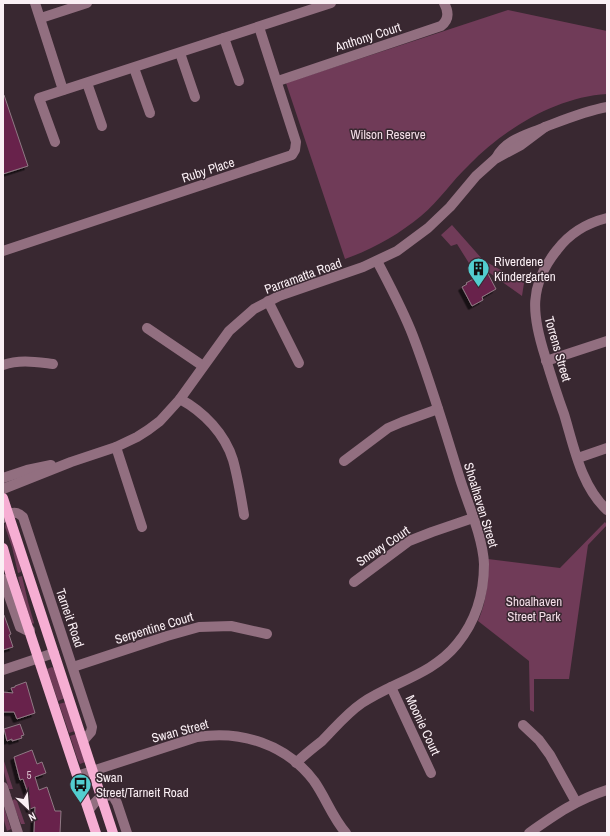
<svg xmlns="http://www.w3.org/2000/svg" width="610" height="836" viewBox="0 0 610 836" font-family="'Archivo Narrow',sans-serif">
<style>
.green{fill:#703b58}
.building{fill:#68214b;stroke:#8f7a84;filter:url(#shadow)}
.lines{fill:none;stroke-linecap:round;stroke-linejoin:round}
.minor{stroke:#926f80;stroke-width:10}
.major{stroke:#f6aed3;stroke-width:10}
.labels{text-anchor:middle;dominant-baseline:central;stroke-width:3;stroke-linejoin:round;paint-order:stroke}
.number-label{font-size:11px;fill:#d6bcca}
.street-label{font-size:13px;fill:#faeff4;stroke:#392831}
.park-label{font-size:13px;fill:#f3dde7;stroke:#392831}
.poi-label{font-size:13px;fill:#faeff4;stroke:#392831;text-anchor:start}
</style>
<defs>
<filter id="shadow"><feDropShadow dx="-3.5" dy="3.5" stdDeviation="0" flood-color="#0009"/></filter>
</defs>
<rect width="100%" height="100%" fill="#392831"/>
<g class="green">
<path d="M508,10L607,31V94C556,97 504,129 469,165C452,181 439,201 421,216C398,235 373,249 345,259L286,83Z"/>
<path d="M452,225L483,260L524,283L522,296L487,271L477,276L457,244L451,246L441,235Z"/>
<path d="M6,522L19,560L21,572L18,573L12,547L5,527Z"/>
<path d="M605,522L607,525L588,545L569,679H534V712L530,710L529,661L478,621C487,601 488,581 488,559L560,568Z"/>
<path d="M22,576L28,602L34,623L33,624L32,623L23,597L18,577Z"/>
<path d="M52,667L54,669L65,698L58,701L47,669Z"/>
<path d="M66,702L75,731L69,733L59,704Z"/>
<path d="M76,734L85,762L80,764L77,758L70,736Z"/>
<path d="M3,758L13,789H9C5,777 3,770 3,758Z"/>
<path d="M16,798L25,824H21L12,801Z"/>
<path d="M3,804L11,829L7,831L3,817Z"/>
</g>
<g class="building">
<path d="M4,95L28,166L3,174V96Z"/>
<path d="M487,272L496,289L482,297L483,300L472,306L462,287L467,284L466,283Z"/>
<path d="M3,615H4L11,634L9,635L13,647L3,650Z"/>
<path d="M26,682L35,713L17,719L14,712H3V692L13,693L11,688L15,687V686Z"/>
<path d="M20,724L24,735L21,736L22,738L12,741V739L7,741L4,729Z"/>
<path d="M32,750L37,764L42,762L46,773L35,777L39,790L47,787L55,811H61L60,833H34L35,807L30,809L27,801L29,800V796L23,779L20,780L14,757Z"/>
</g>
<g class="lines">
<g class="minor">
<path d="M35,3L63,90"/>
<path d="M41,18L87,3"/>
<path d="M224,38L239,81"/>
<path d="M180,53L195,97"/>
<path d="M134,68L150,113"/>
<path d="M278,81L441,26C449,20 449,12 444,3"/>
<path d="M87,83L102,126"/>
<path d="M55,142L39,98L331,3"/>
<path d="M496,158C506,139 527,135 545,127C566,119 585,111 607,107"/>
<path d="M607,218C587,223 569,234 557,250C528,286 532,315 545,356C551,376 557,395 564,414C574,447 581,486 607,510"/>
<path d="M3,251L292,155L295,150L296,142L259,27"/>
<path d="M268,301L299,363"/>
<path d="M147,328L203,366"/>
<path d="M546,361L607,341"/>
<path d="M3,365C20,359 36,362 53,364"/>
<path d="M180,399C204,412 225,434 233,460C238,478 241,497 244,515"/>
<path d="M116,447L142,527"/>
<path d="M578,458L607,448"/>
<path d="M344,461L388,428L402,422L438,409"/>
<path d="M3,478L27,470L51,465"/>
<path d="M3,489L71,462L116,447L137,437L148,430L160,421L180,399L229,331L254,309L279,296L363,267L397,251L428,228L450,207L476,176L495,159L521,145L545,127"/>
<path d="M3,518C10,512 16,510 23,517L92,727L91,732L83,741"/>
<path d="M3,579L20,627L26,630H30"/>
<path d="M354,582L409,541L432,532L473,518"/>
<path d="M73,667L167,636L199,627L231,626L267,634"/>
<path d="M3,670L54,653"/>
<path d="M391,687L431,773"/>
<path d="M523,725L539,740L550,755L576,802"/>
<path d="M296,763C304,755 313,748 322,741C335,728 346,714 362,703C393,682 432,675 457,644C476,621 484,593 484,564C483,538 468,504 460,479C445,431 431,383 413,336C403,310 390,286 377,261"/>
<path d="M77,776L197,737C241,730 286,744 314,781C326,798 332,817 346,833"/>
<path d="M3,787L18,833"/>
<path d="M89,810C95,802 101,793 113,796L117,803L127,833"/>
<path d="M529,833C556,814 576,800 607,790"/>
</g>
<g class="major">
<path d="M3,498L113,833"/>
<path d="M3,548L11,576L96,833"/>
</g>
</g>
<defs>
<symbol id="building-pin" viewBox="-11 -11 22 30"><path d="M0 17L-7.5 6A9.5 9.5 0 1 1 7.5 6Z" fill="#52cdcf" stroke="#392831"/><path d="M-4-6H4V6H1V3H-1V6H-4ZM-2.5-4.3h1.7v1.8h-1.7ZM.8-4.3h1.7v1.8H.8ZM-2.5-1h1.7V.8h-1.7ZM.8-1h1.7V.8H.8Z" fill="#111"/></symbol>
<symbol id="bus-pin" viewBox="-11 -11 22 30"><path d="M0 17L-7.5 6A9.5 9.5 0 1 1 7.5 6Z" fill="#52cdcf" stroke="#392831"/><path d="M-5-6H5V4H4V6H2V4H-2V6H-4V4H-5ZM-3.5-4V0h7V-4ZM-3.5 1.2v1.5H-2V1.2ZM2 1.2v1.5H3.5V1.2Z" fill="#111"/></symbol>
</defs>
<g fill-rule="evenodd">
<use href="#building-pin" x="466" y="256" width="25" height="34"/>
<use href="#bus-pin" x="68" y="772" width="25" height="34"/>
</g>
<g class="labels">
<g class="number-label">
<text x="29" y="775">5</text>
</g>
<g class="street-label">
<text transform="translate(368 37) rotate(-18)">Anthony Court</text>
<text transform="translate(208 170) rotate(-18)">Ruby Place</text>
<text transform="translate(303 276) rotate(-20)">Parramatta Road</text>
<text transform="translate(558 349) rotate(74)">Torrens Street</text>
<text transform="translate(481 505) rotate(73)">Shoalhaven Street</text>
<text transform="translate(383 546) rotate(-34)">Snowy Court</text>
<text transform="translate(70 618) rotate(71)">Tarneit Road</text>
<text transform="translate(154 628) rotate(-17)">Serpentine Court</text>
<text transform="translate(423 725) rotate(65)">Moonie Court</text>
<text transform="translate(180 731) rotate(-15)">Swan Street</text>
</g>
<g class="park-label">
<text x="388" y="134">Wilson Reserve</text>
<text x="534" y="601">Shoalhaven<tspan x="534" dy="15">Street Park</tspan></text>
</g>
<g class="poi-label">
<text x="494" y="261">Riverdene<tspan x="494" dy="15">Kindergarten</tspan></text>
<text x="96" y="777">Swan<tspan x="96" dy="15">Street/Tarneit Road</tspan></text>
</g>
</g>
<rect width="610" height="836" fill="none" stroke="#faeff4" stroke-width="8"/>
<g transform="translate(28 808) rotate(154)" stroke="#392831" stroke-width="3" paint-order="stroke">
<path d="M0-3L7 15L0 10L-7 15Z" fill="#faeff4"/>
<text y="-6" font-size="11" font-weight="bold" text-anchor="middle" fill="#faeff4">N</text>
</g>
</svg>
